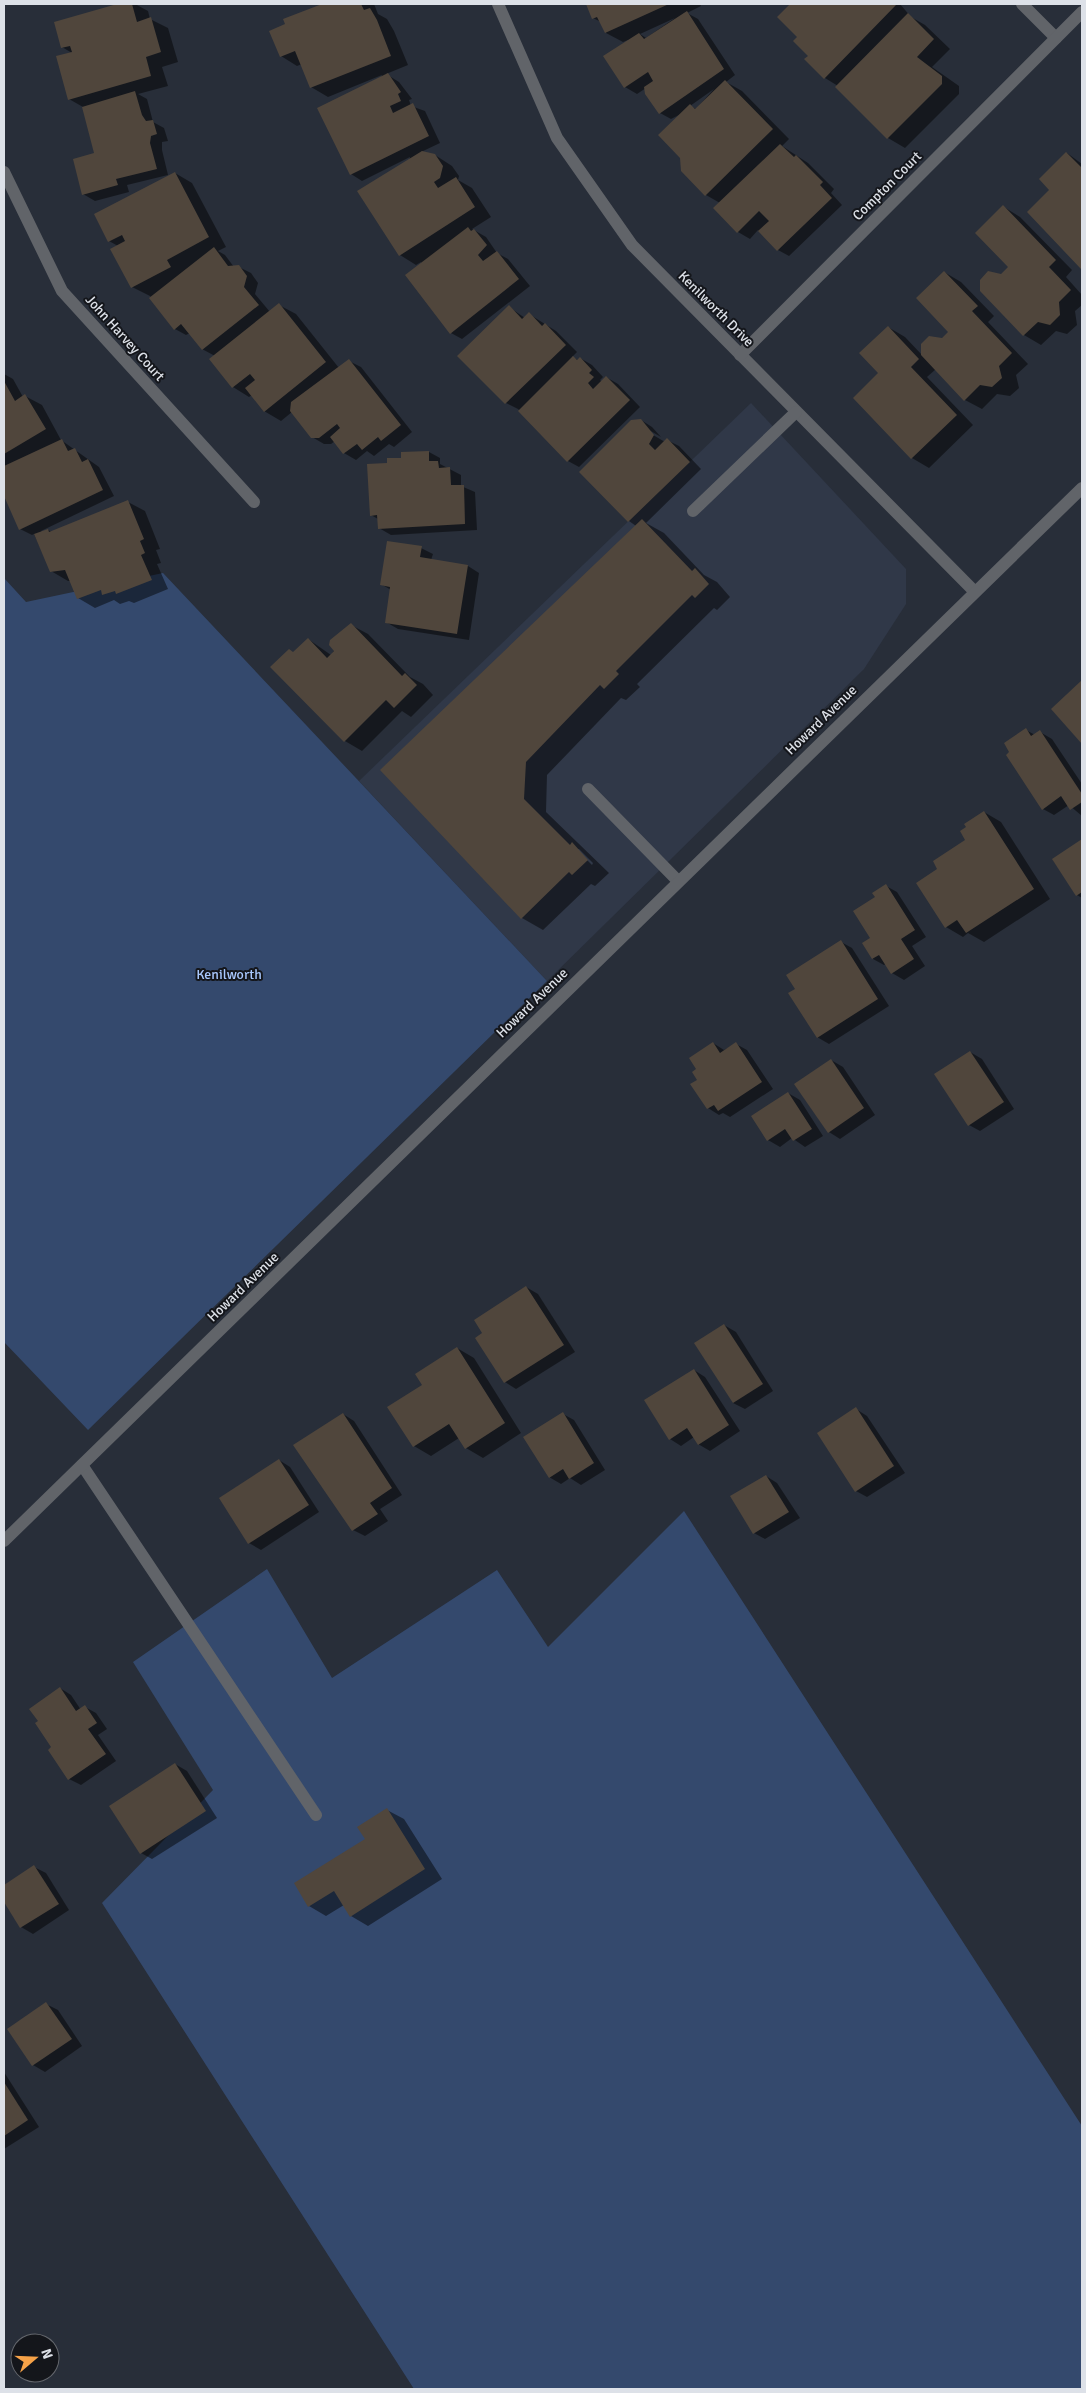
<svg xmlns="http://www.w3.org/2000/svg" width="1086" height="2393" viewBox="0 0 1086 2393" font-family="Signika,sans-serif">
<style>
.built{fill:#303848}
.green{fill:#34496d}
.shadow{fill:#0007;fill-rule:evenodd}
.building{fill:#50463c}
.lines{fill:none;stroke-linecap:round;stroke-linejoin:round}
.minor{stroke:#616469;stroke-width:12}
.labels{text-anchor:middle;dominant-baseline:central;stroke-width:4;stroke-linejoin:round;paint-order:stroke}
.street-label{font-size:14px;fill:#dde1e8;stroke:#14161b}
.park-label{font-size:14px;fill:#a9c8fe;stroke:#14161b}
</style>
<rect width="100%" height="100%" fill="#282e39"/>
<path class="built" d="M751,403L906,569V604L864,669L547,981L359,781Z"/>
<g class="green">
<path d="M163,573L547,981L88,1430L4,1342V578L26,602Z"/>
<path d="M684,1511L1082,2126V2389H414L102,1903L213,1790L133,1662L267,1569L332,1678L497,1570L548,1647Z"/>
</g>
<g class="shadow">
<path d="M122,4H135L148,11L150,19L168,28L178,62L162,67L168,86L138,94L147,99L153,122L164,128L168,141L162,142V150L168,175L127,185L129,192L95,201L83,194L95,154L83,107L69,99L72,53L62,47L56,23Z"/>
<path d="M325,4H374L378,14L387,19L394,31L408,65L386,74L399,82L412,99L409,100L411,106L425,111L440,143L421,152L435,155L452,166L459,176L458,180L472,188L491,217L472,229L486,237L497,253L508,259L530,286L462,339L451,333L421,262L416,265L400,255L410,157L362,181L351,174L382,75L328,97L311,87L302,64L297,66L281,56L286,25L285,20Z"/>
<path d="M587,4H700L701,6L687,13L698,19L735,75L726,82L742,91L789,139L782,146L808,163L834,189L831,193L842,205L789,256L778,250L758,230L750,239L738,232L715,208L720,203L706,195L681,114L671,119L660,113L646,88L637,94L625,87L628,40L623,42L606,33L601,22L593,18ZM675,18L646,38L640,34ZM714,89L696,109L690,106Z"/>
<path d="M792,4H900L911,17L925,25L950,49L932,67L959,86V94L905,148L888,138L838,86L825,78L799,37L779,17Z"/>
<path d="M1067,153L1082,164V268L1029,212L1051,190Z"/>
<path d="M175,173L192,183L226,247L218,251L225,255L234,267H239L251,273L258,283L255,294L270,312L279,305L296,314L339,368L349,361L361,367L412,432L394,447L389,444L374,456L367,451L356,460L344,453L335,441L331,444H324L312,437L292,412L281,421L264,411L252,395L249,397L233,387L215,356L202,349L190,333L186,335L175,329L150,296L132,287L118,246L109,241Z"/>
<path d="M1004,207L1020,217L1072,270L1066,277L1082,295V305L1075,311L1077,325L1067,334L1056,331L1041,345L1024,335L1001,275L1010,267Z"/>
<path d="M944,272L961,282L994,316L988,322L1028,364L1016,375L1019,388L1010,396L997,394L982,409L965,400L936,369L927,377L973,425L929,468L912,458L880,373L888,327L905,337L922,355L950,332Z"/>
<path d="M509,307L525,318L529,314L556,331L577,352L572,357L578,360L580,358L592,365L603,377L600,380L602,382L606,377L618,384L640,407L579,467L568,461L518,409L506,403L459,356Z"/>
<path d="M4,374L13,379L23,397L25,396L42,405L61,440L99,467L114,496L41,531L42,533L48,530L52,532L128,502L145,511L160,549L156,550L161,563L157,564L168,589L134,603L129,601L120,604L114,600L95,608L78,598L71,581H68L51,571L34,534L32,535L20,529L4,493Z"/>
<path d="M641,420L652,427L661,437L649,430L648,432L665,442L667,440L679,446L701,469L646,523L664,533L704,575L717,582L730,597L717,610L714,608L637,684L640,687L626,700L621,698L547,775L546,812L609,873L595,886L591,884L543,930L522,918L382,770L636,526L629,521ZM576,849H579L593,863L592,865Z"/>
<path d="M429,452L440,458V464L461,475V486L475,492L477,530L391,535L379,528L378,519L371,515L388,464Z"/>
<path d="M421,548L433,554L431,560L468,566L479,573L469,640L398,629L386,622L391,590L381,584Z"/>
<path d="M351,625L368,634L410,677L423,684L433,695L411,717L402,711L362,751L345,741L272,667L294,653L308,639L331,655Z"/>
<path d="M1082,683V742L1052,709Z"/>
<path d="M1026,730L1035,735L1040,732L1052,739L1082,784V816L1069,805L1054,815L1043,809Z"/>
<path d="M984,812L1001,822L1050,899L984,942L968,933L963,937L946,927L939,869L967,841L968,828Z"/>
<path d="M1082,840V898L1077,895L1053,860Z"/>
<path d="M886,886L897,892L926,937L912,946L925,966L904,980L892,973L886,964L884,965L873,959L871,939Z"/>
<path d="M841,942L852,948L889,1006L829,1044L817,1037L797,989Z"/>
<path d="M713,1043L724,1050L736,1044L747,1050L773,1089L730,1117L723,1113L719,1115L708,1108L698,1080Z"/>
<path d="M970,1052L982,1059L1014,1109L980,1131L969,1125Z"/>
<path d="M831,1060L843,1067L875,1115L840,1139L829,1132Z"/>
<path d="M788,1093L800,1100L823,1136L805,1147L792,1138L780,1147L768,1140Z"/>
<path d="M526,1287L538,1294L575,1352L516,1389L505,1382L484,1333Z"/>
<path d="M724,1325L736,1332L773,1391L745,1409L733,1403Z"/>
<path d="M457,1348L474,1358L521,1433L483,1458L466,1448L459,1438L431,1456L414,1446L424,1385Z"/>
<path d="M694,1370L705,1377L740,1431L710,1451L698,1444L694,1437L681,1446L670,1439Z"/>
<path d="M856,1409L867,1416L905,1473L867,1497L856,1491Z"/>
<path d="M343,1414L354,1421L402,1495L380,1509L388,1521L365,1536L353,1530Z"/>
<path d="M563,1414L574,1420L605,1470L581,1485L570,1478L561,1484L549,1477Z"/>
<path d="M279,1460L290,1467L319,1512L261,1550L249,1543Z"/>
<path d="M766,1476L777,1483L800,1518L765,1539L754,1533Z"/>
<path d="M60,1688L71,1695L81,1710L85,1707L96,1713L107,1729L98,1735L116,1761L81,1785L69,1779L53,1747Z"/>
<path d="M175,1764L187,1771L217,1818L152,1859L141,1853Z"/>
<path d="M387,1810L404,1819L442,1879L368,1926L351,1916L344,1905L326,1916L309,1906L366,1840Z"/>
<path d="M34,1867L46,1873L69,1910L33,1934L21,1927L4,1900V1886Z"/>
<path d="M46,2004L58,2010L82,2046L45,2072L33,2065Z"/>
<path d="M4,2072L39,2127L4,2149Z"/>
</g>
<g class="building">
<path d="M117,4H132L137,22L151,17L161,52L146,57L151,76L68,100L56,56L72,52L70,46L61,48L54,22Z"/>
<path d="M322,4H361L364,10L370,8L377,20L391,56L310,88L295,51L280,57L269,31L285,24L283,19Z"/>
<path d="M586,4H669L605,33L597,17L592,19Z"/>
<path d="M790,4H895L896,5L824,79L804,59L808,56L793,41L797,37L777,17Z"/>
<path d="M687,11L724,69L659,114L645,94L644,87L653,81L648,72L624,88L603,56L639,33L644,39Z"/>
<path d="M908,13L934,39L917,57L942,76V84L887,139L835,87Z"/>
<path d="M388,73L401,92L398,94L401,101L390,106L393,113L413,103L429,136L350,175L317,108Z"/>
<path d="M725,80L773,129L705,196L681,171L680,158L658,135L690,104L695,109Z"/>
<path d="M135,91L142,115L146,121L153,120L157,134L151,136L150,143L157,169L116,179L118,185L82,195L73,159L94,153L82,107Z"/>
<path d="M780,144L794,157L796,155L823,182L820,185L832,198L777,251L758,231L769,221L759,211L737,233L713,208Z"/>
<path d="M422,151L435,154L443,166L440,178L434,182L438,188L456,177L475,207L399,256L357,191Z"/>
<path d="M1066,152L1082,168L1081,269L1027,212L1049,190L1039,179Z"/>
<path d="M175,172L209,237L167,260L171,267L131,288L110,249L125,241L122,235L108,242L94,214Z"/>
<path d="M1003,205L1056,260L1049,267L1071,290L1059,302L1060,315L1050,325L1038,322L1023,336L980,291V280L988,271L1001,274L1008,267L975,233Z"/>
<path d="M468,227L471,231L474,229L487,245L478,255L483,261L497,251L519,279L450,334L405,275Z"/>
<path d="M214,247L228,266L239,265L247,276L244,287L259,305L202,350L181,324L174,330L149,298Z"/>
<path d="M944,271L978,306L972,311L1012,353L999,366L1002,378L992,387L980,385L964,401L921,355V344L929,336L942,338L948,332L916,298Z"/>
<path d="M279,303L326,362L264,412L245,388L255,380L250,374L232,388L209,359Z"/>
<path d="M509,305L522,319L529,312L542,326L545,323L566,345L505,404L457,356Z"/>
<path d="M888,326L919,359L911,367L957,415L911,459L853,398L878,373L859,353Z"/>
<path d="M573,356L577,360L580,357L592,370L589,373L594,377L588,383L593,389L606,376L630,400L567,462L518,411Z"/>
<path d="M349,359L401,425L381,441L378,437L362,450L357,444L343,454L330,437L340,428L337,424L319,438H311L290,411L291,402Z"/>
<path d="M4,381L15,401L25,394L46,429L4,454Z"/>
<path d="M641,419L654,435L649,444L655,450L667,438L690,462L628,522L579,472L631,420Z"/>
<path d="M62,439L68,451L75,448L82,462L88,459L103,490L19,530L4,496V466Z"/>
<path d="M429,451V461H438L439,468L450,467L451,485H464L465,524L378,529L377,515L370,516L367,464L387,463V458H401V452Z"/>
<path d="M128,500L144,539L140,541L145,553L141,555L152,580L116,594L115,591L102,595L101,590L77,599L65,570L50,572L34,534L48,529L49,532Z"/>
<path d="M642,519L692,571L695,568L709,584L695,598L692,595L616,671L619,674L604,689L600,685L526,762L524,799L570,845L572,842L588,860L572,875L569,872L521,919L380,770Z"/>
<path d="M387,541L422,546L420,557L468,565L457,634L385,623L390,587L380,585Z"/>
<path d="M351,623L402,676L405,673L417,685L394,708L386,700L344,742L270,667L289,649L293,652L308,638L327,658L334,651L329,645L330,640Z"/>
<path d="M1082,680V744L1051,709Z"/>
<path d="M1026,728L1031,736L1040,730L1082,794V802L1070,810L1061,796L1042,810L1006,755L1009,752L1004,743Z"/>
<path d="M984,811L1034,889L966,933L957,920L945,928L916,883L937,869L933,861L965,840L960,831L966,827L964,824Z"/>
<path d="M1082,839V892L1076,896L1052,859Z"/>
<path d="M886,884L915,930L901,939L914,959L891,974L879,955L872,959L862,943L870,938L853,911L875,897L872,893Z"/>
<path d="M841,940L878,999L817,1038L788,993L795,989L786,975Z"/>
<path d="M713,1042L720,1053L736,1042L762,1082L718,1111L714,1105L707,1109L690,1084L697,1080L692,1072L696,1069L689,1058Z"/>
<path d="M970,1051L1004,1102L968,1126L934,1074Z"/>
<path d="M831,1059L864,1108L828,1133L794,1084Z"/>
<path d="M788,1092L812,1129L793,1141L785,1129L767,1141L751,1116Z"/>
<path d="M526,1286L564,1345L504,1383L475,1338L482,1333L474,1320Z"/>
<path d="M724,1324L763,1384L733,1403L694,1343Z"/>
<path d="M457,1347L505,1423L465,1449L449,1424L413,1447L387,1407L422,1385L415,1374Z"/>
<path d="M694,1369L729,1425L698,1445L687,1428L669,1440L644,1400Z"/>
<path d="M856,1407L894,1466L855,1492L817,1433Z"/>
<path d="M563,1412L594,1463L569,1479L563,1469L549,1478L523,1437Z"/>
<path d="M343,1413L392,1488L370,1503L378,1514L352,1531L293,1445Z"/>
<path d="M279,1459L309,1505L248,1544L219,1498Z"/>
<path d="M766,1475L789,1512L753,1534L730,1496Z"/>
<path d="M60,1687L76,1711L85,1705L97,1723L88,1729L106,1754L68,1780L48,1750L51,1747L35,1723L38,1721L29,1709Z"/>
<path d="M175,1763L206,1811L140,1854L109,1806Z"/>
<path d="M387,1808L425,1869L350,1917L334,1891L308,1907L294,1883L365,1839L357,1827Z"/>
<path d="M34,1865L59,1904L20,1928L4,1902V1885Z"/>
<path d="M46,2002L72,2039L32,2066L7,2029Z"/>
<path d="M4,2082L28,2120L4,2136Z"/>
</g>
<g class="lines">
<g class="minor">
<path d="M498,4L557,138L632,245L974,591"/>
<path d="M1022,4L1056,38"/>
<path d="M4,172L62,291L254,502"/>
<path d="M740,355L1082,12"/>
<path d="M693,511L796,412"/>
<path d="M588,789L678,881"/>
<path d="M82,1465L316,1815"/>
<path d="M4,1541L1082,488"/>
</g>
</g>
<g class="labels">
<g class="street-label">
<text transform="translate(887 186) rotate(-45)">Compton Court</text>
<text transform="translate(716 309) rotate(45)">Kenilworth Drive</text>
<text transform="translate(125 338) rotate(48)">John Harvey Court</text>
<text transform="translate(821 720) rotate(-44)">Howard Avenue</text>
<text transform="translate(532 1003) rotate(-44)">Howard Avenue</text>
<text transform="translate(243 1287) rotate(-44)">Howard Avenue</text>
</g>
<g class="park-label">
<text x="229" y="974">Kenilworth</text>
</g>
</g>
<rect width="1086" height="2393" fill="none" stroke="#dde1e8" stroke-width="10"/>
<g transform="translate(35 2358) rotate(71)"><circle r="24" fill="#14161b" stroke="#64676d"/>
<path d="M0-4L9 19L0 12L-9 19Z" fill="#f6a248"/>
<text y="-8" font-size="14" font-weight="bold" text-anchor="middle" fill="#dde1e8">N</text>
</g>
</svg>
